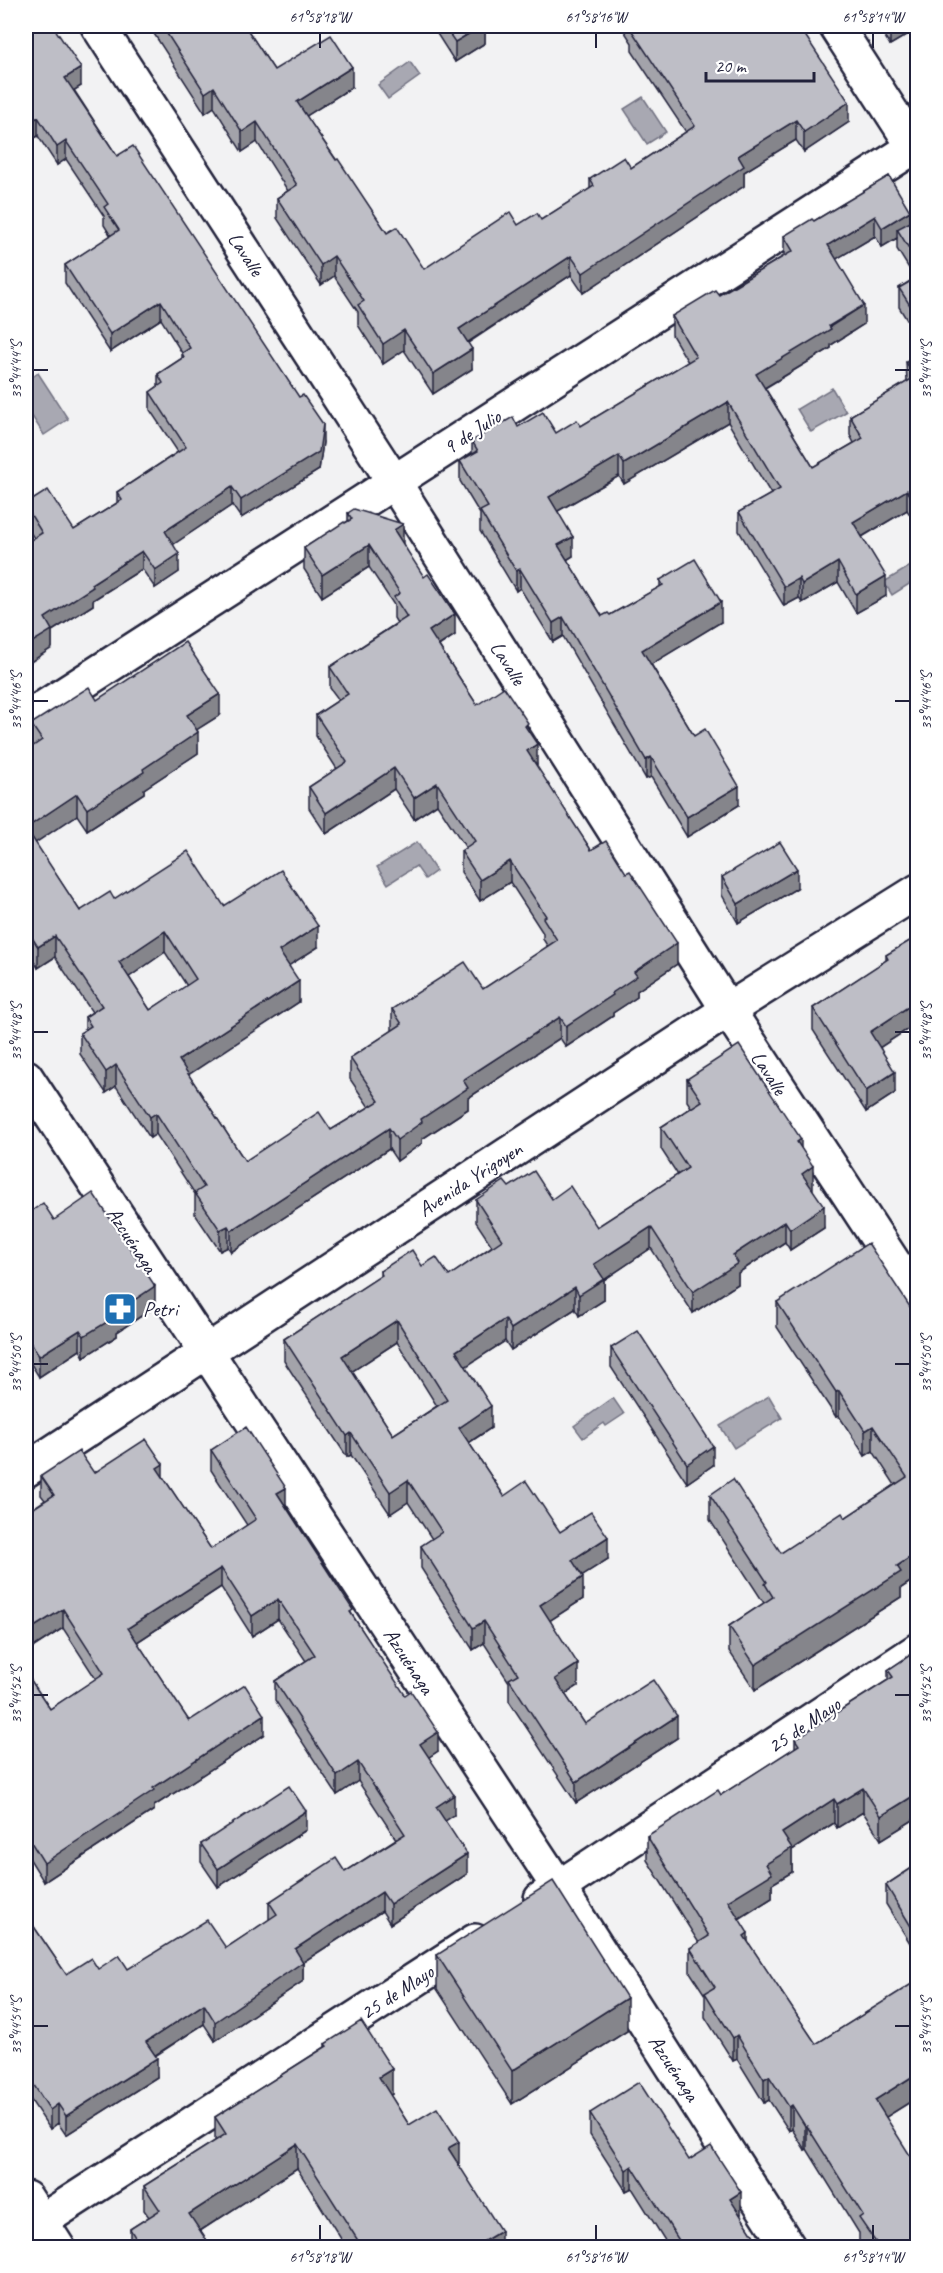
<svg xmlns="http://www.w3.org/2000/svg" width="943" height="2273" viewBox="0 0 943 2273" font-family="Caveat,sans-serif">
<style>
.water{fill:#a8a8b2;stroke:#727282;stroke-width:1.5}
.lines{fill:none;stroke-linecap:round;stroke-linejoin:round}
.minor-casing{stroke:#22223b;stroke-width:38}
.major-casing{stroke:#22223b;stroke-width:38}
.minor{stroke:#fff;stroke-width:33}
.major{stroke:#fff;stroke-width:33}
.wall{fill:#a3a3aa;stroke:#22223b;stroke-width:1.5;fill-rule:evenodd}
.shaded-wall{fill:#85858b;stroke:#22223b;stroke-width:1.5}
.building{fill:#bebec6;stroke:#22223b;stroke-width:1.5;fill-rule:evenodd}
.ticks{fill:none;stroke:#22223b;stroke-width:2}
.labels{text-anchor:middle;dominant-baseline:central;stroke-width:4.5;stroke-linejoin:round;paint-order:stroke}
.street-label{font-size:21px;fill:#22223b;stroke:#fff}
.poi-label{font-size:21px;fill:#22223b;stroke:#fff;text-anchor:start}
.neatline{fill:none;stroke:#22223b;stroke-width:2}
.ticks-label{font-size:15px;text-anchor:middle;fill:#22223b}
</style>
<rect width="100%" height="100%" fill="#f2f2f3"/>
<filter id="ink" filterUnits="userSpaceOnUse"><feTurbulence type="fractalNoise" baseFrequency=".0167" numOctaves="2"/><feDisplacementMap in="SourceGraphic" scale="12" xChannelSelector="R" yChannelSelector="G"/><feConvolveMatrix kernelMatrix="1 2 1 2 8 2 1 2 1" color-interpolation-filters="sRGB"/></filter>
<g filter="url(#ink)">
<g class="water">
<path d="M410,62L420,76L388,99L378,85Z"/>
<path d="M643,97L666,132L647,144L624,109Z"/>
<path d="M38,373L68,419L44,435L26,407V382Z"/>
<path d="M832,388L846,412L811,432L797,409Z"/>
<path d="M917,562V579L892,595L884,582Z"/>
<path d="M417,842L436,871L425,879L416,866L388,884L377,867Z"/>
<path d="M769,1396L782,1418L734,1448L720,1426Z"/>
<path d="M613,1398L624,1414L606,1426L604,1423L583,1438L574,1426Z"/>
</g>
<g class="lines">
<defs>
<g id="minor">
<path d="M98,26L394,482L728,1010L918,1300"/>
<path d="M26,719L914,147L836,26"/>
<path d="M26,1077L559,1888L789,2248"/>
<path d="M541,1899L918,1650"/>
<path d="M26,2198L58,2248"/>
<path d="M26,2231L475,1941"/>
</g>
<g id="major">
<path d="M918,144L914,147L918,153"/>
<path d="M26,1470L728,1010L918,891"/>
</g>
</defs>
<use href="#minor" class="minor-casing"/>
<use href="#major" class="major-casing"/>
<use href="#minor" class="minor"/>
<use href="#major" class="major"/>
</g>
<g class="wall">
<path d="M26,26L81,86L74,90L117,156L323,442L319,470L241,518L232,505L173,544L179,572L155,588L142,569L93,600V605L52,631V648L34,538L26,526V504L74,530L117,503V492L178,452L150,410V392L158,386V374L182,358V353L161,319L110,352L65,283V265L111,236L104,225V216L66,159L57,165L38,136L26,143Z"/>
<path d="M149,26H245L274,70L352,87L306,116L387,233L424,269L518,225L541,220L590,189V179L631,168L686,132L632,51V43L621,26H789L849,122L804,152L796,140L744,172V186L583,293L571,275L468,343L472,369L433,394L404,350L383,364L358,325V312L334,276L321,285L277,218V198L288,191L257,142L242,152L214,107L205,113Z"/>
<path d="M432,26H485V43L455,62Z"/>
<path d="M878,26H918V41L912,32L890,45Z"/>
<path d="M889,176L910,222L918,218V338L899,307V288L915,278L897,249V238L882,247L875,236L836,259L864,324L831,345V348L765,388L813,467L854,443L850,435V416L907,382L906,362L918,356V527L907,510L862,537L886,596L856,613L838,582L802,603L799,598L784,606L739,531V512L771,494L728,422L624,484L619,476L558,511L573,556L567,560L602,616L610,615L660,587V580L721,622L651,664L694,736L739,805L687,837L651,777L646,779L563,636L553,642L520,588L516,591L480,531V514L460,481V461L472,454V441L518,427L556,433L581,426L688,362L672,335V316L719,295L784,256V236L814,221Z"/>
<path d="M348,513L403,544L455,635L439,646L477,705L528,731L537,765L536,766L591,850L677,964L637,991V997L613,1013V1016L566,1047L560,1038L468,1098V1109L422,1139V1143L397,1161L389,1149L231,1252L228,1247L220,1251L195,1214V1194L156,1134L150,1138L116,1086L106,1093L80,1054V1033L85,1030V1017L92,1012L55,957L38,968L26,949V751L32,746L31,745V724L97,700L220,715L197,729L198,753L144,789V793L87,830L77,815L35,843L80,911L114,899L224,906L318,947L289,965L299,1002L188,1074L245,1161L331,1130L369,1107L350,1079V1058L392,1031V1009L483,989L548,947L543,939V933L510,882L480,901L461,872V851L466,848L437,804L414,819L394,789L326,834L309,808V787L337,769L316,736V715L339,700L330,688V667L397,623L394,618V605L369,567L322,597L304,569V548L348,521ZM165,952L187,986L150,1010L129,977Z"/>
<path d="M722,877L797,888L738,923L722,895Z"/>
<path d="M918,936V1024L917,1023L880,1047L895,1093L866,1112L813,1030V1008L886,961V955Z"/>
<path d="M687,1079L801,1148L824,1228L790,1250L785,1242L738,1273V1284L693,1313L651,1248L604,1280V1300L579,1316L575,1309L511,1350L505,1341L465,1366L491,1428L469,1443L504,1496L560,1532L608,1559L582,1575L583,1599L550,1620L578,1686L565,1694L585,1724L677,1738L576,1803L509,1701V1682L484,1643L473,1650L421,1568V1546L432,1539L408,1502L390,1514L351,1455L347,1457L284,1361V1339L380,1277V1271L422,1266L449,1276L492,1246L476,1222V1200L509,1187L552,1199L597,1227L678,1175L661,1149V1127L691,1107L687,1101ZM397,1342L437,1406L393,1435L352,1371Z"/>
<path d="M26,1215L54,1220L155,1307L117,1332V1336L84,1357L80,1350L39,1377L26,1356Z"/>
<path d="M777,1302L918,1319V1577L901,1588V1597L755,1690L729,1651V1626L764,1603L710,1520V1495L781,1553L845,1518L895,1485L873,1451L865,1456L839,1416L836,1417L777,1327Z"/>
<path d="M611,1348L713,1465L687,1483L611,1367Z"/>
<path d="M211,1450L286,1507L353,1616L438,1751L429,1757L454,1815L445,1821L467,1874L390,1924L382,1911L303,1962V1981L215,2041L204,2024L155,2056L157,2077L66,2135L58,2123L50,2129L26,2093V1915L66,1974L98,1969H128L226,1948L269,1920V1902L345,1872L396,1839L358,1781L337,1795L275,1700V1681L306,1661L278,1619L252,1636L221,1587L137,1642L189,1721L264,1735L154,1806V1810L44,1882L26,1853V1673L50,1709L96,1679L63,1628L26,1652V1513L45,1500L41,1495V1476L94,1473L163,1477L211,1549L247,1525L211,1470Z"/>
<path d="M918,1650V1817L881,1840L863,1812L837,1828L834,1823L792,1850V1872L772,1884V1898L739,1919L748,1942L816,2044L918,1980V2097L886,2117L918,2247H863L859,2242V2233L807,2149L805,2150L792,2129L789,2131L769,2100L764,2103L737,2059L733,2061L705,2017V1995L690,1972V1948L699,1943L647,1860V1836L721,1795L795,1748V1739L888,1680V1670Z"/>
<path d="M306,1830L218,1887L201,1862V1844Z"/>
<path d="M918,1864V1956L886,1904V1885Z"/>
<path d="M437,1955L627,2031L512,2104L437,1989Z"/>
<path d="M325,2044L392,2094L390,2095L409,2125L459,2165L501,2247H346L297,2168L200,2231L211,2247H130V2229L149,2217L144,2210V2186L215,2141V2117L325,2047Z"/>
<path d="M590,2113L689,2160L741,2214L740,2215L761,2247H669L632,2188L626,2191L590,2135Z"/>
</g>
<g class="shaded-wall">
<path d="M482,26H485V43L455,62V42Z"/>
<path d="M890,26H912V32L890,45Z"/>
<path d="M352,67V87L297,122V102Z"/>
<path d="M81,68V86L65,96V78Z"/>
<path d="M214,87V107L205,113V93Z"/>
<path d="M849,102V122L804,152V132Z"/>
<path d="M38,117V136L26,143V125Z"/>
<path d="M796,120V140L744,172V186L583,293V273L738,156Z"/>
<path d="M257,122V142L242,152V132Z"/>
<path d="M66,141V159L57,165V147Z"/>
<path d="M910,211V230L897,229V238L882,247V228Z"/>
<path d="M875,216V236L828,264V245Z"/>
<path d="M334,256V276L321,285V265Z"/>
<path d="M571,256V275L459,348V329Z"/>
<path d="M161,301V319L110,352V334Z"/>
<path d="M864,305V324L831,345V348L756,393V374Z"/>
<path d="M404,330V350L383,364V344Z"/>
<path d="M472,349V369L433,394V374Z"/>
<path d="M728,402V422L624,484V464Z"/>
<path d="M323,424V442L319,470L241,518V500Z"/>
<path d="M619,456V476L549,516V497Z"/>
<path d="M232,487V505L165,550V531Z"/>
<path d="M907,490V510L853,542V522Z"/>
<path d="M403,524V545L394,530Z"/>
<path d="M573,537V556L558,565V545Z"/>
<path d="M369,545V567L322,597V575Z"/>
<path d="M142,551V569L93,600V605L52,631V648L26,665V646L45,618L91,584Z"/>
<path d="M179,554V572L155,588V570Z"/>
<path d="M838,562V582L802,603V584Z"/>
<path d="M520,569V588L516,591V571Z"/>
<path d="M886,576V596L856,613V594Z"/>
<path d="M799,578V598L784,606V587Z"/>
<path d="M721,602V622L642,670V650Z"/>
<path d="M455,614V635L429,652V631Z"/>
<path d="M563,617V636L553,642V623Z"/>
<path d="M220,694V715L187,736V715Z"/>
<path d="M198,732V753L144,789V793L87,830V809L143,769Z"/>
<path d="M537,744V765L527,772V751Z"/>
<path d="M651,757V777L646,779V760Z"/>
<path d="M394,768V789L326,834V813Z"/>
<path d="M437,783V804L414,819V798Z"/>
<path d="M739,786V805L687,837V817Z"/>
<path d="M77,794V815L26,849V828Z"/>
<path d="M510,861V882L480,901V880Z"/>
<path d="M797,869V888L738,923V904Z"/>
<path d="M318,926V947L279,972V951Z"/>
<path d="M165,931V952L119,984V962Z"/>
<path d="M55,936V957L38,968V947Z"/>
<path d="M677,943V964L637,991V997L613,1013V1016L566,1047V1026L612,993L634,972Z"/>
<path d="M299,981V1002L179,1081V1060Z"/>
<path d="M917,1001V1023L870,1054V1032Z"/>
<path d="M560,1017V1038L468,1098V1109L422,1139V1143L397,1161V1140L421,1119L463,1080Z"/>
<path d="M116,1065V1086L106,1093V1072Z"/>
<path d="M895,1072V1093L866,1112V1091Z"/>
<path d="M156,1113V1134L150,1138V1117Z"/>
<path d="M389,1128V1149L231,1252V1231Z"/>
<path d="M801,1139V1161L797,1142Z"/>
<path d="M813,1166V1188L802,1195V1174Z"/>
<path d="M824,1206V1228L790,1250V1229Z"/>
<path d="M785,1221V1242L738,1273V1284L693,1313V1292L733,1255Z"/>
<path d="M228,1226V1247L220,1251V1230Z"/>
<path d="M651,1227V1248L604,1280V1300L579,1316V1295L594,1264Z"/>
<path d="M155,1286V1307L117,1332V1336L84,1357V1336L115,1313Z"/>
<path d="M575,1287V1309L511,1350V1329Z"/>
<path d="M505,1319V1341L456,1373V1351Z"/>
<path d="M397,1320V1342L342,1378V1356Z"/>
<path d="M80,1330V1350L39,1377V1356Z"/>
<path d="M918,1339V1364L909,1344Z"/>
<path d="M839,1391V1416L836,1417V1392Z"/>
<path d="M491,1406V1428L459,1449V1428Z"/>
<path d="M873,1426V1451L865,1456V1431Z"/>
<path d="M351,1433V1455L347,1457V1436Z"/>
<path d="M713,1446V1465L687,1483V1464Z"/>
<path d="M163,1464V1483L157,1468Z"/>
<path d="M408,1480V1502L390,1514V1492Z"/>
<path d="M286,1488V1507L277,1493Z"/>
<path d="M608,1537V1559L572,1582V1560Z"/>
<path d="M918,1552V1577L901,1588V1597L755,1690V1665Z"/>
<path d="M221,1568V1587L128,1648V1628Z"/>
<path d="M583,1577V1599L540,1627V1605Z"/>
<path d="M278,1599V1619L252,1636V1616Z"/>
<path d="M63,1609V1628L26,1652V1632Z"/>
<path d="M484,1621V1643L473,1650V1628Z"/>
<path d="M578,1664V1686L555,1701V1679Z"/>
<path d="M264,1715V1735L154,1806V1810L44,1882V1863L153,1788Z"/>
<path d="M677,1716V1738L576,1803V1782Z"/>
<path d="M438,1732V1751L420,1763V1744Z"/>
<path d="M358,1762V1781L337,1795V1776Z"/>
<path d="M863,1788V1812L837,1828V1804Z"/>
<path d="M918,1793V1817L881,1840V1816Z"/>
<path d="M454,1795V1815L436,1827V1807Z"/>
<path d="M834,1799V1823L792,1850V1872L772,1884V1898L728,1925V1901L766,1864L782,1833Z"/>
<path d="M306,1811V1830L218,1887V1869Z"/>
<path d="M467,1854V1874L390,1924V1904Z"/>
<path d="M382,1892V1911L303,1962V1981L215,2041V2022L295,1949Z"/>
<path d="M748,1933V1956L744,1936Z"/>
<path d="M627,1998V2031L512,2104V2071Z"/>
<path d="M204,2004V2024L146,2061V2042Z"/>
<path d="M737,2035V2059L733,2061V2038Z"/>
<path d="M157,2058V2077L66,2135V2116Z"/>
<path d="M392,2069V2094L379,2101V2077Z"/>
<path d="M918,2073V2097L875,2124V2100Z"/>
<path d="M769,2076V2100L764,2103V2079Z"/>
<path d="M58,2104V2123L50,2129V2110Z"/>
<path d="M792,2105V2129L789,2131V2107Z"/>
<path d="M805,2126H807V2149L805,2150Z"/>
<path d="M459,2142V2166L448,2148Z"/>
<path d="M297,2144V2168L189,2238V2214Z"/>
<path d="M632,2166V2188L626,2191V2170Z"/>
<path d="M741,2192V2214L730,2221V2199Z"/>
<path d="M501,2231V2247H474Z"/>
</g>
<g class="building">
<path d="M26,26H53L81,68L65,78L117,156L133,146L299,397L303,395L323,424L319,452L241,500L232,487L165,531L179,554L155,570L142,551L91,584L93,587L45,618L52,630L26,646V543L42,533L26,507V504L48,490L74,530L122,500L117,492L186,447L150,392L163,383L158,374L184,357L182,353L190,348L161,301L110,334L65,265L119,230L104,207L108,204L66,141L57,147L38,117L26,125Z"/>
<path d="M162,26H245L274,70L331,35L352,67L297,102L336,160L338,159L387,233L397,227L424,269L510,212L518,225L537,213L541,220L594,186L590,179L624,157L631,168L695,126L632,31L636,29L634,26H789L790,28L794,26H799L849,102L804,132L796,120L738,156L744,166L583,273L571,256L459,329L472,349L433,374L404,330L383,344L358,305L364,301L334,256L321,265L277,198L297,185L257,122L242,132L214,87L205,93Z"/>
<path d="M444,26H482L455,42Z"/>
<path d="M889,176L910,211L882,228L875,216L828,245L864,305L829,326L831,329L756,374L813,467L863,438L850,416L915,377L906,362L918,356V507L907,490L853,522L886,576L856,594L838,562L802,584L799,578L784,587L739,512L780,489L728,402L624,464L619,456L549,497L573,537L558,545L602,616L608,613L610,615L663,585L660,580L695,559L721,602L642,650L694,736L705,729L739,786L687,817L651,757L646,760L563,617L553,623L520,569L516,571L480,511L488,507L460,461L478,451L472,441L513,417L518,427L543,412L556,433L577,420L581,426L696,357L672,316L715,290L719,295L793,251L784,236L812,219L814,221Z"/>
<path d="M918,218V263L897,229Z"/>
<path d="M918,277V318L899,288Z"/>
<path d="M354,509L403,524L394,530L424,577L428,574L455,614L429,631L477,705L504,687L528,723L525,726L537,744L527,751L591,850L606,841L626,873L630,871L677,943L634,972L637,976L612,993L613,995L566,1026L560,1017L463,1080L468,1088L421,1119L422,1122L397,1140L389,1128L231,1231L228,1226L220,1230L195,1193L204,1187L156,1113L150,1117L116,1065L106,1072L80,1033L91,1026L85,1017L102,1006L55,936L38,947L26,928V828L80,911L110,892L114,899L188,851L224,906L281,870L318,926L279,951L299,981L179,1060L245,1161L319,1112L331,1130L379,1101L350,1058L402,1024L392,1009L465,962L483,989L557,940L543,918L546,916L510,861L480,880L461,851L475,841L437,783L414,798L394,768L326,813L309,787L347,762L316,715L348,694L330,667L407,617L394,597L400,593L369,545L322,575L304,548L344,522L345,523L352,519L348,513ZM165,931L196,979L150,1010L119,962Z"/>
<path d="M185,642L220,694L187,715L198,732L143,769L144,772L87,809L77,794L26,828V751L42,740L31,724L89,687L97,700Z"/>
<path d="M780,842L797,869L738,904L722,877Z"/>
<path d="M918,936V1002L917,1001L870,1032L895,1072L866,1091L813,1008L888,959L886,955Z"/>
<path d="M739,1045L801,1139L797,1142L813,1166L802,1174L824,1206L790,1229L785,1221L733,1255L738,1263L693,1292L651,1227L594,1264L604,1279L579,1295L575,1287L511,1329L505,1319L456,1351L491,1406L459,1428L504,1496L526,1481L560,1532L591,1512L608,1537L572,1560L583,1577L540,1605L578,1664L555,1679L585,1724L653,1680L677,1716L576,1782L509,1679L518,1674L484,1621L473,1628L421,1546L442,1532L408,1480L390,1492L351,1433L347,1436L284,1339L382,1275L380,1271L412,1250L422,1266L436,1257L449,1276L502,1240L476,1200L504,1181L509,1187L534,1171L552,1199L570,1186L597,1227L688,1168L661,1127L702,1101L687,1079ZM397,1320L447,1400L393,1435L342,1356Z"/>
<path d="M93,1193L155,1286L115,1313L117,1316L84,1336L80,1330L39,1356L26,1335V1215L43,1203L54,1220Z"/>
<path d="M868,1243L918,1319V1339L909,1344L918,1357V1552L897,1566L901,1572L755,1665L729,1626L773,1597L765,1584L767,1582L710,1495L733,1479L781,1553L842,1513L845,1518L907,1477L873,1426L865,1431L839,1391L836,1392L777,1302Z"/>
<path d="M638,1331L713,1446L687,1464L611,1348Z"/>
<path d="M246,1427L286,1488L277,1493L353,1610L350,1612L405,1695L411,1691L438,1732L420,1744L454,1795L436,1807L467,1854L390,1904L382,1892L295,1949L303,1962L215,2022L204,2004L146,2042L157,2058L66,2116L58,2104L50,2110L26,2073V1915L66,1974L91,1958L98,1969L119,1955L128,1969L207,1920L226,1948L277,1914L269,1902L336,1858L345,1872L405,1834L358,1762L337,1776L275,1681L315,1655L278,1599L252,1616L221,1568L128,1628L189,1721L245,1685L264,1715L153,1788L154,1790L44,1863L26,1834V1673L50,1709L104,1673L63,1609L26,1632V1513L54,1495L41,1476L79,1451L94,1473L146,1439L163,1464L157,1468L211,1549L256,1519L211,1450Z"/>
<path d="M918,1650V1793L881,1816L863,1788L837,1804L834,1799L782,1833L792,1848L766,1864L772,1874L728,1901L748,1933L744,1936L816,2044L918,1980V2073L875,2100L911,2157L918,2153V2247H879L859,2218L863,2215L807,2126H805L792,2105L789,2107L769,2076L764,2079L737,2035L733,2038L705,1993L715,1987L690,1948L709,1936L647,1836L718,1790L721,1795L799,1745L795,1739L893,1677L888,1670Z"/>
<path d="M289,1786L306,1811L218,1869L201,1844Z"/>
<path d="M918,1864V1938L886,1885Z"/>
<path d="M553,1881L627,1998L512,2071L437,1955Z"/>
<path d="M361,2021L392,2069L379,2077L409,2125L437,2108L459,2142L448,2148L501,2231L474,2247H362L297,2144L189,2214L211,2247H141L130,2229L160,2210L144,2186L226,2134L215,2117L327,2046L325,2044Z"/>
<path d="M639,2082L689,2160L711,2146L741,2192L730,2199L761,2247H671L680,2242L632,2166L626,2170L590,2113Z"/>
</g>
</g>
<path class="ticks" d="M320,33V48M596,33V48M873,33V48M33,370H48M895,370H910M33,701H48M895,701H910M33,1032H48M895,1032H910M33,1364H48M895,1364H910M33,1695H48M895,1695H910M33,2026H48M895,2026H910M320,2225V2240M596,2225V2240M873,2225V2240"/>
<defs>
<symbol id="pharmacy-square" viewBox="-11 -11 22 22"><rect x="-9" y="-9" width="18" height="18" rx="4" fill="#1f6fb2" stroke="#fff"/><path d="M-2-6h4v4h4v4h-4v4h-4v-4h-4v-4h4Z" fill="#fff"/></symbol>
</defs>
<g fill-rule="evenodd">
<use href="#pharmacy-square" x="101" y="1290" width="38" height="38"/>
</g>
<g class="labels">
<g class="street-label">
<text transform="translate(246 254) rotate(57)">Lavalle</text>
<text transform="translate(472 432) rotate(-33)">9 de Julio</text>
<text transform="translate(508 663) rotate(58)">Lavalle</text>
<text transform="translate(769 1073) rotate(57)">Lavalle</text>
<text transform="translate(470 1179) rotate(-33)">Avenida Yrigoyen</text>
<text transform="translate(132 1240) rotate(57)">Azcuénaga</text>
<text transform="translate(409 1661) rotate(57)">Azcuénaga</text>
<text transform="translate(804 1725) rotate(-34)">25 de Mayo</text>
<text transform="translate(397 1992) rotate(-33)">25 de Mayo</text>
<text transform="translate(674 2068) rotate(57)">Azcuénaga</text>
</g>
<g class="poi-label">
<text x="143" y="1309">Petri</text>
</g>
</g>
<rect width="943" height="2273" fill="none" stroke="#fff" stroke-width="66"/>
<path d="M706 72v9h108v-9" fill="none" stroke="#22223b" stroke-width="3"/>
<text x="715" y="72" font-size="18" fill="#22223b" stroke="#ffffff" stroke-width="4.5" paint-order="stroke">20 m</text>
<rect x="33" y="33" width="877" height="2207" class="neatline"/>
<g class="ticks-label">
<text x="320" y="22">61°58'18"W</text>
<text x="596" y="22">61°58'16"W</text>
<text x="873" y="22">61°58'14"W</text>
<text transform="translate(16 370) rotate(-90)" y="5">33°44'44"S</text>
<text transform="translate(926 370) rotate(-90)" y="5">33°44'44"S</text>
<text transform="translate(16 701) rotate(-90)" y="5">33°44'46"S</text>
<text transform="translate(926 701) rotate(-90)" y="5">33°44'46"S</text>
<text transform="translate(16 1032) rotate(-90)" y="5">33°44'48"S</text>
<text transform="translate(926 1032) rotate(-90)" y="5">33°44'48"S</text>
<text transform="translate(16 1364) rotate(-90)" y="5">33°44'50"S</text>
<text transform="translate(926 1364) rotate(-90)" y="5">33°44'50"S</text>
<text transform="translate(16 1695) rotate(-90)" y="5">33°44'52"S</text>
<text transform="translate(926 1695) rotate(-90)" y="5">33°44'52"S</text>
<text transform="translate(16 2026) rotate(-90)" y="5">33°44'54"S</text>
<text transform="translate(926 2026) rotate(-90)" y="5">33°44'54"S</text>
<text x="320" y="2262">61°58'18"W</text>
<text x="596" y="2262">61°58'16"W</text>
<text x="873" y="2262">61°58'14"W</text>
</g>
</svg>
